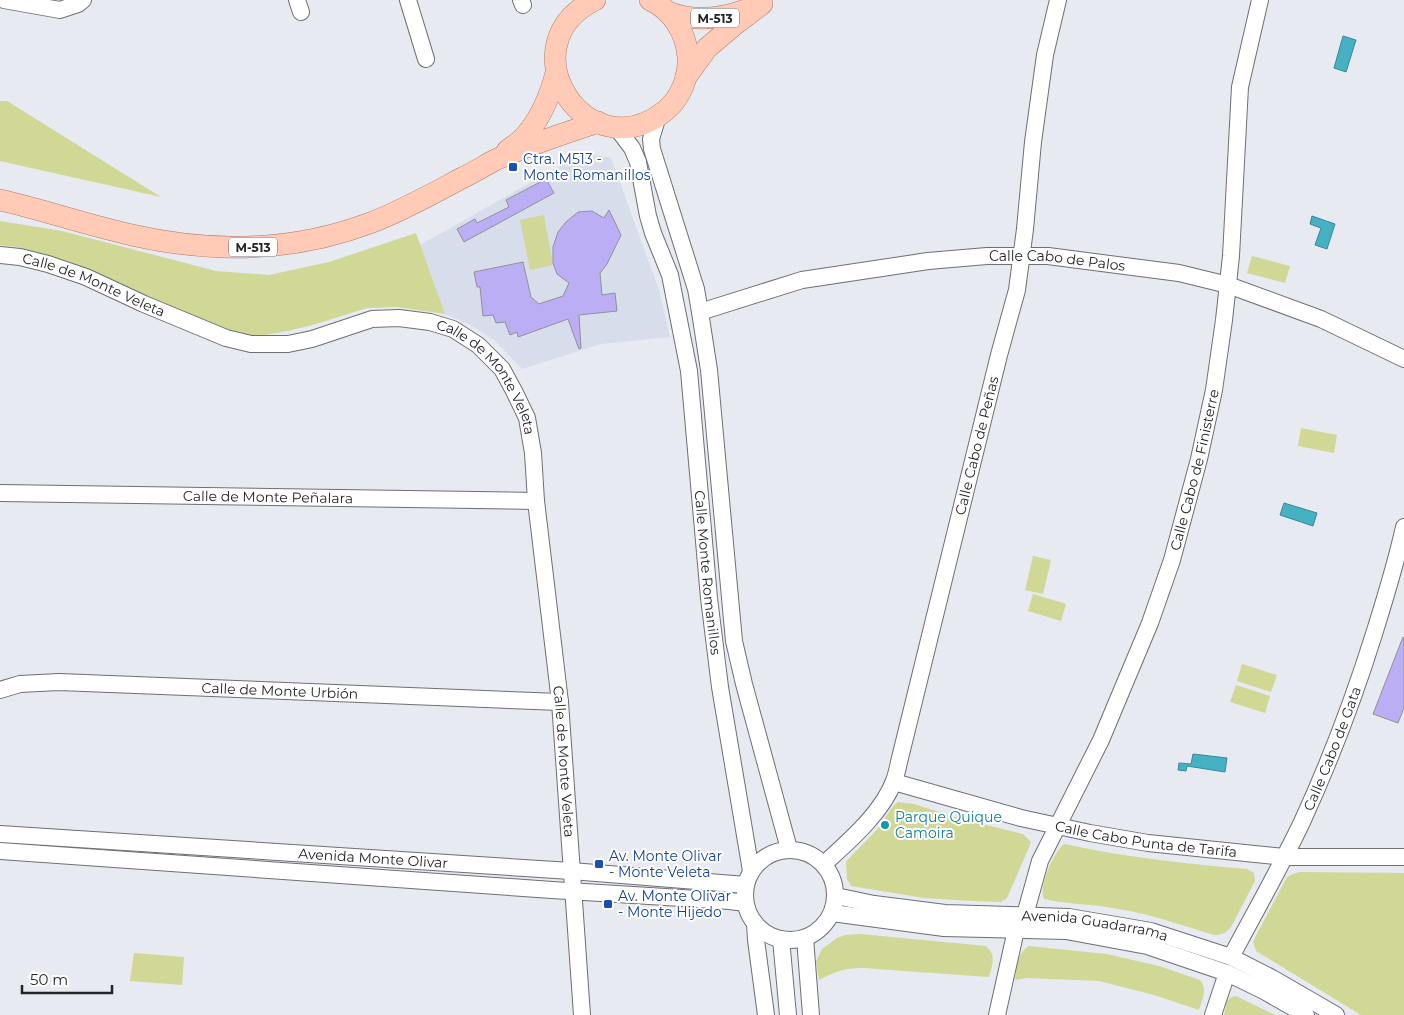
<svg xmlns="http://www.w3.org/2000/svg" width="1404" height="1015" viewBox="0 0 1404 1015" font-family="Montserrat,sans-serif">
<style>
.built{fill:#d7ddeb}
.green{fill:#d1d795}
.water{fill:#45b1c2;stroke:#3b8794}
.building{fill:#bcaef5;stroke:#919096}
.lines{fill:none;stroke-linecap:round;stroke-linejoin:round}
.minor-casing{stroke:#6c6f74;stroke-width:18}
.major-casing{stroke:#b27a64;stroke-width:22}
.minor{stroke:#fff;stroke-width:16}
.major{stroke:#ffcbb6;stroke-width:21}
.transit-dot{fill:#1a4fb4;stroke:#fff;stroke-width:2}
.culture-dot{fill:#0f9aa8;stroke:#fff;stroke-width:2}
.labels{text-anchor:middle;dominant-baseline:central;stroke-width:4;stroke-linejoin:round;paint-order:stroke}
.shield{fill:#fff;stroke:#656668;stroke-width:1}
.shield-label{font-size:12px;font-weight:bold;fill:#232427}
.transit-label{font-size:14px;fill:#164399;stroke:#fff;text-anchor:start}
.street-label{font-size:14px;fill:#232427;stroke:#fff}
.culture-label{font-size:14px;fill:#0d838f;stroke:#fff;text-anchor:start}
</style>
<rect width="100%" height="100%" fill="#e7eaf1"/>
<path class="built" d="M583,153L611,158L659,290L670,337L601,344L522,369L494,340L469,324L445,314L420,245Z"/>
<g class="green">
<path d="M0,101H7L161,197L0,161Z"/>
<path d="M544,215L553,265L530,270L520,220Z"/>
<path d="M0,221L62,231L216,271L269,275L329,262L416,233L445,314L397,307L367,308L316,324L288,331L258,336L229,332L128,291L71,262L17,247L0,245Z"/>
<path d="M1252,256L1290,266L1285,283L1247,273Z"/>
<path d="M1301,428L1337,435L1334,453L1298,446Z"/>
<path d="M1033,556L1051,560L1043,594L1025,590Z"/>
<path d="M1033,594L1066,604L1061,621L1028,611Z"/>
<path d="M1242,664L1277,675L1271,692L1237,681Z"/>
<path d="M1236,685L1270,696L1265,713L1230,702Z"/>
<path d="M898,802L914,804L958,818L1023,834L1031,842L1030,845L1007,898L1001,902L973,901L924,898L851,886L847,879L846,862C856,850 869,839 879,827C886,819 889,808 898,802Z"/>
<path d="M1064,844C1124,857 1186,864 1247,869L1254,873L1255,881L1231,927C1226,933 1222,935 1214,935C1181,925 1148,913 1113,908C1090,904 1066,904 1044,899C1038,887 1054,852 1064,844Z"/>
<path d="M1300,872L1404,873V1015H1361L1256,951L1253,942L1258,932L1287,877L1293,874Z"/>
<path d="M860,934L986,946C997,955 992,966 989,977L876,969C853,966 839,969 819,980L816,961L822,949L837,938L845,935Z"/>
<path d="M1029,946L1107,954L1159,966L1200,980C1208,989 1202,1000 1199,1010L1154,995L1099,981L1027,978L1015,980C1016,967 1017,953 1029,946Z"/>
<path d="M134,953L184,957L182,985L130,981Z"/>
<path d="M1236,996L1275,1015H1224L1227,1001L1232,997Z"/>
</g>
<g class="water">
<path d="M1343,36L1356,40L1346,72L1334,68Z"/>
<path d="M1312,216L1335,224L1327,249L1315,245L1321,228L1310,224Z"/>
<path d="M1284,503L1317,513L1313,526L1280,515Z"/>
<path d="M1193,754L1227,758L1225,772L1187,766L1186,771L1178,770L1179,763L1191,764Z"/>
</g>
<g class="building">
<path d="M546,179L554,193L464,242L457,229L475,219L477,223L509,207L506,200Z"/>
<path d="M609,210L621,235L607,264L600,273L602,295L615,293L617,311L579,315L581,348L579,349L568,319L518,337L517,332L510,335L505,322L496,323L493,315L483,316L480,287H477L474,272L523,262L531,297L539,304L563,296L569,283L557,274L553,263V247L558,232L566,222L578,212L592,211L604,218Z"/>
<path d="M1403,637L1404,638V708L1398,723L1373,714Z"/>
</g>
<g class="lines">
<defs>
<g id="minor">
<path d="M4,0L60,10L78,4L83,0"/>
<path d="M297,0L301,12"/>
<path d="M408,0L426,59"/>
<path d="M521,0L523,5"/>
<path d="M658,116L651,139L652,149L696,289L700,312L709,370L734,641L744,684L789,849"/>
<path id="s1" d="M616,127L632,148L638,162L648,216L653,233L670,275L689,371L709,598L720,687L751,871"/>
<path id="s2" d="M0,255L20,257L48,264L86,277L144,304L226,338L251,344H288L312,339L372,319L399,318L430,322L453,329L478,345L502,369L514,391L527,418L533,453L536,501L560,702L582,1015"/>
<path id="s3" d="M700,312L802,280L928,261L987,256H1048L1179,273L1228,285L1321,319L1404,359"/>
<path id="s4" d="M0,493L536,501"/>
<path id="s5" d="M0,690L20,684L59,682L560,702"/>
<path id="s6" d="M894,782L1021,818L1090,833L1148,843L1284,857H1404"/>
<path id="s7" d="M0,834L571,871L746,885"/>
<circle cx="790" cy="895" r="45"/>
<path d="M0,851L552,890L730,901L745,903"/>
<path id="s8" d="M824,864C849,841 882,813 894,781C897,773 898,766 900,758L999,355L1017,290L1025,229L1033,142L1045,55L1058,0"/>
<path id="s9" d="M836,896L874,904L945,913L1069,917L1151,931L1231,957L1272,978L1336,1015"/>
<path d="M832,913L944,928L1066,931L1147,946L1227,973L1264,991L1306,1015"/>
<path id="s10" d="M1025,915L1040,861L1101,740L1150,623L1172,560L1199,459L1214,390L1224,320L1231,256L1240,87L1260,0"/>
<path d="M755,924L756,940L766,1015"/>
<path d="M805,938L811,1015"/>
<path d="M781,939L788,1015"/>
<path id="s11" d="M1231,957C1255,912 1280,868 1302,822C1330,761 1354,698 1374,634C1385,599 1396,563 1404,527"/>
<path d="M997,1015L1016,930"/>
<path d="M1213,1015L1227,973"/>
</g>
<g id="major">
<path d="M595,0C504,45 587,173 665,111C681,98 689,77 688,57C686,32 672,10 650,0"/>
<path d="M668,12C694,22 722,19 748,9"/>
<path d="M686,77L707,48L733,26L762,4"/>
<path d="M507,151C513,146 520,142 525,136C541,118 550,96 556,73"/>
<path d="M0,200C44,210 87,225 132,235C211,253 293,252 370,223C402,211 432,194 462,178C473,173 484,166 495,160C528,145 563,134 598,122"/>
</g>
</defs>
<use href="#minor" class="minor-casing"/>
<use href="#major" class="major-casing"/>
<use href="#minor" class="minor"/>
<use href="#major" class="major"/>
</g>
<g class="transit-dot">
<rect x="508" y="162" width="10" height="10" rx="2.5"/>
<rect x="594" y="859" width="10" height="10" rx="2.5"/>
<rect x="603" y="899" width="10" height="10" rx="2.5"/>
</g>
<circle class="culture-dot" cx="885" cy="825" r="5"/>
<g class="labels">
<g class="shield">
<rect x="691" y="8.5" width="48" height="19" rx="4"/>
<rect x="229" y="237.5" width="48" height="19" rx="4"/>
</g>
<g class="shield-label">
<text x="715" y="18">M-513</text>
<text x="253" y="247">M-513</text>
</g>
<g class="transit-label">
<text x="523" y="159">Ctra. M513 -<tspan x="523" dy="16">Monte Romanillos</tspan></text>
<text x="609" y="856">Av. Monte Olivar<tspan x="609" dy="16">- Monte Veleta</tspan></text>
<text x="618" y="896">Av. Monte Olivar<tspan x="618" dy="16">- Monte Hijedo</tspan></text>
</g>
<g class="street-label">
<text stroke="none"><textPath href="#s3" startOffset="364">Calle Cabo de Palos</textPath></text>
<text stroke="none"><textPath href="#s2" startOffset="99">Calle de Monte Veleta</textPath></text>
<text stroke="none"><textPath href="#s2" startOffset="534">Calle de Monte Veleta</textPath></text>
<text stroke="none"><textPath href="#s8" startOffset="455">Calle Cabo de Peñas</textPath></text>
<text stroke="none"><textPath href="#s10" startOffset="478">Calle Cabo de Finisterre</textPath></text>
<text stroke="none"><textPath href="#s4" startOffset="268">Calle de Monte Peñalara</textPath></text>
<text stroke="none"><textPath href="#s1" startOffset="460">Calle Monte Romanillos</textPath></text>
<text stroke="none"><textPath href="#s5" startOffset="281">Calle de Monte Urbión</textPath></text>
<text stroke="none"><textPath href="#s11" startOffset="232">Calle Cabo de Gata</textPath></text>
<text stroke="none"><textPath href="#s2" startOffset="939">Calle de Monte Veleta</textPath></text>
<text stroke="none"><textPath href="#s6" startOffset="259">Calle Cabo Punta de Tarifa</textPath></text>
<text stroke="none"><textPath href="#s7" startOffset="374">Avenida Monte Olivar</textPath></text>
<text stroke="none"><textPath href="#s9" startOffset="261">Avenida Guadarrama</textPath></text>
</g>
<g class="culture-label">
<text x="895" y="817">Parque Quique<tspan x="895" dy="16">Camoira</tspan></text>
</g>
</g>
<path d="M22 985v8h90v-8" fill="none" stroke="#232427" stroke-width="2.5"/>
<text x="30" y="985" font-size="15" fill="#232427" stroke="#ffffff" stroke-width="4" paint-order="stroke">50 m</text>
</svg>
